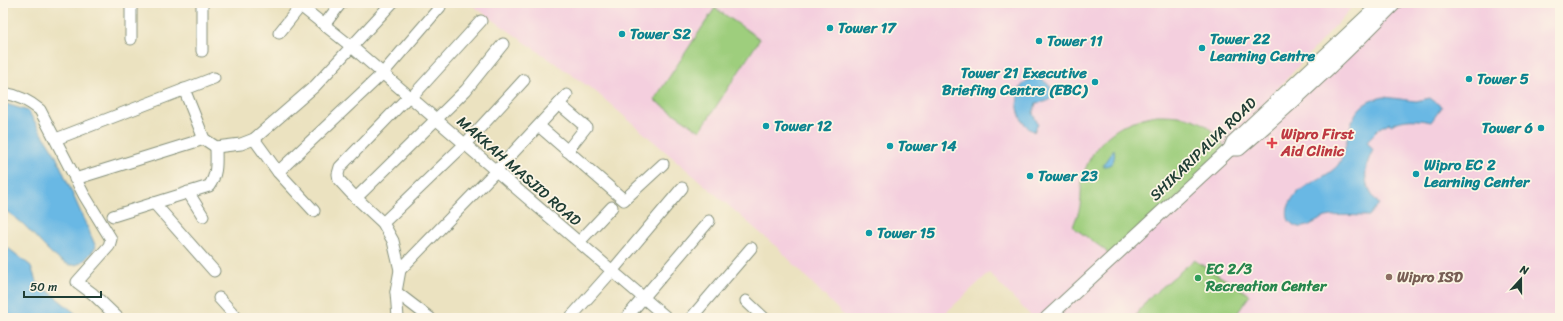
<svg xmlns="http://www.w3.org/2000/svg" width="1563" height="321" viewBox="0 0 1563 321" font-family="Sriracha,sans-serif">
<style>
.built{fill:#f4cfde}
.green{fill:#9ece7d;stroke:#5e8658}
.water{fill:#69b8e4;stroke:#447a8c}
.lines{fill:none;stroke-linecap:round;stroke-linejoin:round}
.minor-casing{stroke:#85907a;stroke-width:13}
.tertiary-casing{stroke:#85907a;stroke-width:15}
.minor{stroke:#fff;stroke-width:11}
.tertiary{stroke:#fff;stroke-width:13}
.culture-dot{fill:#0f9aa8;stroke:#fcf5e5;stroke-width:1.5}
.health-dot{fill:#e0444e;stroke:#fcf5e5;stroke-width:1.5}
.education-dot{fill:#8d6e63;stroke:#fcf5e5;stroke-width:1.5}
.leisure-dot{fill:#2e9e5b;stroke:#fcf5e5;stroke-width:1.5}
.labels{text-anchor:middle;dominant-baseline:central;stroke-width:3.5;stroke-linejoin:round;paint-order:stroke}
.culture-label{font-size:15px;font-weight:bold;fill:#0d838f;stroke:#fcf5e5;text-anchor:start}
.health-label{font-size:15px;font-weight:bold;fill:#be3a42;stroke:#fcf5e5;text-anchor:start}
.street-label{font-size:15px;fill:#1f3d34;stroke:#fcf5e5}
.leisure-label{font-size:15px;font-weight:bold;fill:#27864d;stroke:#fcf5e5;text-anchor:start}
.education-label{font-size:15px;font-weight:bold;fill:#785e54;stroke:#fcf5e5;text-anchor:start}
</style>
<rect width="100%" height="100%" fill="#fcf5e5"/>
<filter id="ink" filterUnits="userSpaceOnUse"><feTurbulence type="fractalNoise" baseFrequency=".025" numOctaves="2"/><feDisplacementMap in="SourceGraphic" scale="8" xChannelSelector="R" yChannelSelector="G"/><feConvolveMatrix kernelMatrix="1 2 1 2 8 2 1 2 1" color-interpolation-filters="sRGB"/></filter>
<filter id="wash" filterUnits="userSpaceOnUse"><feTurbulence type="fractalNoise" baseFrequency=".012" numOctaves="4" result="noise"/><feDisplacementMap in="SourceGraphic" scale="16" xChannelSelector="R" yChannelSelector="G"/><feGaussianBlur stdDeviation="0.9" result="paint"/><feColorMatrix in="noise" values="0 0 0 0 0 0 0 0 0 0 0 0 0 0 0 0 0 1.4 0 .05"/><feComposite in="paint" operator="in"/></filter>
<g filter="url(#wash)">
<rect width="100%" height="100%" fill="#ebe2c0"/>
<path class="built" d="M469,3H1356L1263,105L1380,3H1560V318H1061L1053,312L1047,318H1033L989,273L940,318H846L779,249L596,92Z"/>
<g class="green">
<path d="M715,8L760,39L700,131L654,100Z"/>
<path d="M1157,115C1174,115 1197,116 1210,129C1217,136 1222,144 1228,151L1111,258L1105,250L1073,227C1075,220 1079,213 1080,206C1082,196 1080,186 1083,176C1094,139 1121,121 1157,115Z"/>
<path d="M1194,260L1250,295L1234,318H1134L1148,299Z"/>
</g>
<g class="water">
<path d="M1037,78C1045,80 1059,90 1049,100C1046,103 1040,102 1036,103L1033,114L1038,124L1034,132C1029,128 1023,124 1021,118C1014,103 1017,78 1037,78Z"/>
<path d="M1384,97L1416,101L1430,98L1442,107L1431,122C1417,119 1403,118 1391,125L1389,123L1381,127L1367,141L1373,150C1362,171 1363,186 1379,204L1369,216C1355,216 1340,214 1326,217C1319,219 1312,225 1304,227C1299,228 1294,226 1290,222C1287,218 1287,213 1288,208C1295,184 1323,182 1338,165C1342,160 1343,153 1345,148C1352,121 1352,103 1384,97Z"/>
<path d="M3,103L28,111L55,154L96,247C91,253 84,263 75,265C60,267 39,240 29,230C22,222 12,215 3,209Z"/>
<path d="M1114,149C1116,159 1113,167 1102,166Z"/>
<path d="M3,244L31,266L36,281L81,318H3Z"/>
</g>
</g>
<g filter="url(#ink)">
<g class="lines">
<defs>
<g id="minor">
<path d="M131,3V39"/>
<path d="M293,3L303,8L352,47L667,318"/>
<path d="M324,25L341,3"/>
<path d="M279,33L303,3"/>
<path d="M202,51V3"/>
<path d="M184,89L204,139L216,147L241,144L254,139L315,86L392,3"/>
<path d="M3,93C17,95 29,101 40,110L84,195L111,239L109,246L77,282L93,294L118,318"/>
<path d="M411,98L481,21"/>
<path d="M559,104L586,127L567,151"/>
<path d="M539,126L624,200L663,164"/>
<path d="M56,139L214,78"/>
<path d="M254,139L278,172L314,211"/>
<path d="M278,172L383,73L440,7"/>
<path d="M75,179L204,139"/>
<path d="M188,192L203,216"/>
<path d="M356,198L466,90L503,44"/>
<path d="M154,203L214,271"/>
<path d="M113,216L209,186C218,174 216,161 216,147"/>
<path d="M383,223L465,144L524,80"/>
<path d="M579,242L612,207"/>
<path d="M400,270L496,171L567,95"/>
<path d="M396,292L430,318"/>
<path d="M219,298L237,318"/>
<path d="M746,301L764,318"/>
<path d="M398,318L396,292L400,270L393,241L383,223L351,193L339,180L338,174L340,167L409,96"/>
<path d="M570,318L612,271L682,188"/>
<path d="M626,318L709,221"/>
<path d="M691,318L751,248"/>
</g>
<g id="tertiary">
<path d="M1230,149H1239C1293,103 1345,54 1395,3"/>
<path d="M1047,318L1230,149L1233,142L1381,3"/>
</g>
</defs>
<use href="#minor" class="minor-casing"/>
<use href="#tertiary" class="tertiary-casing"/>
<use href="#minor" class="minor"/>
<use href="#tertiary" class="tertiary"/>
</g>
</g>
<g class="culture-dot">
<circle cx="830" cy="28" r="4"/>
<circle cx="622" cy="34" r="4"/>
<circle cx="1039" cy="41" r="4"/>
<circle cx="1202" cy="48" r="4"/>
<circle cx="1469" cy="79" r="4"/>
<circle cx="1095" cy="82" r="4"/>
<circle cx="766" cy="126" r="4"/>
<circle cx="1541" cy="128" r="4"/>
<circle cx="890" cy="146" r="4"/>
<circle cx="1416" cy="174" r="4"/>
<circle cx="1030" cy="176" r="4"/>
<circle cx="869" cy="233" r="4"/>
</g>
<path class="health-dot" d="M1270 137h4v4h4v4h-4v4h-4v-4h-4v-4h4z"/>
<circle class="education-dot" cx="1389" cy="277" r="4"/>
<circle class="leisure-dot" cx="1198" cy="278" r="4"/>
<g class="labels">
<g class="culture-label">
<text x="838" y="28">Tower 17</text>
<text x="630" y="34">Tower S2</text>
<text x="1210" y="39">Tower 22<tspan x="1210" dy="17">Learning Centre</tspan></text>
<text x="1047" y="41">Tower 11</text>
<text x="1087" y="73" text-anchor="end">Tower 21 Executive<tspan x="1087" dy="17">Briefing Centre (EBC)</tspan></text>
<text x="1477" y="79">Tower 5</text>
<text x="774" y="126">Tower 12</text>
<text x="1533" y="128" text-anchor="end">Tower 6</text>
<text x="898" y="146">Tower 14</text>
<text x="1424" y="165">Wipro EC 2<tspan x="1424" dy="17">Learning Center</tspan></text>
<text x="1038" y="176">Tower 23</text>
<text x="877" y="233">Tower 15</text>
</g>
<g class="health-label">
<text x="1281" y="134">Wipro First<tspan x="1281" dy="17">Aid Clinic</tspan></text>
</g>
<g class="street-label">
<text transform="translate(1203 149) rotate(-44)">SHIKARIPALYA ROAD</text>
<text transform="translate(519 171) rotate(41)">MAKKAH MASJID ROAD</text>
</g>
<g class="leisure-label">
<text x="1206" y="269">EC 2/3<tspan x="1206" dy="17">Recreation Center</tspan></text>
</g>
<g class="education-label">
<text x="1397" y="277">Wipro ISD</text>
</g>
</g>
<rect width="1563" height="321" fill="none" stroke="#fcf5e5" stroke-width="16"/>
<g transform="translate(1521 279) rotate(21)" stroke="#fcf5e5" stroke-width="3" paint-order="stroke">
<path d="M0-3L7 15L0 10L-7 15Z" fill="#1f3d34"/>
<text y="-6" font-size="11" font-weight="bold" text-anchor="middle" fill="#1f3d34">N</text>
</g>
<path d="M24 291v6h77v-6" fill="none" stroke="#1f3d34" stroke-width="2"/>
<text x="30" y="291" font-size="12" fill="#1f3d34" stroke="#fcf5e5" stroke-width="3" paint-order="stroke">50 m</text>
</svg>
